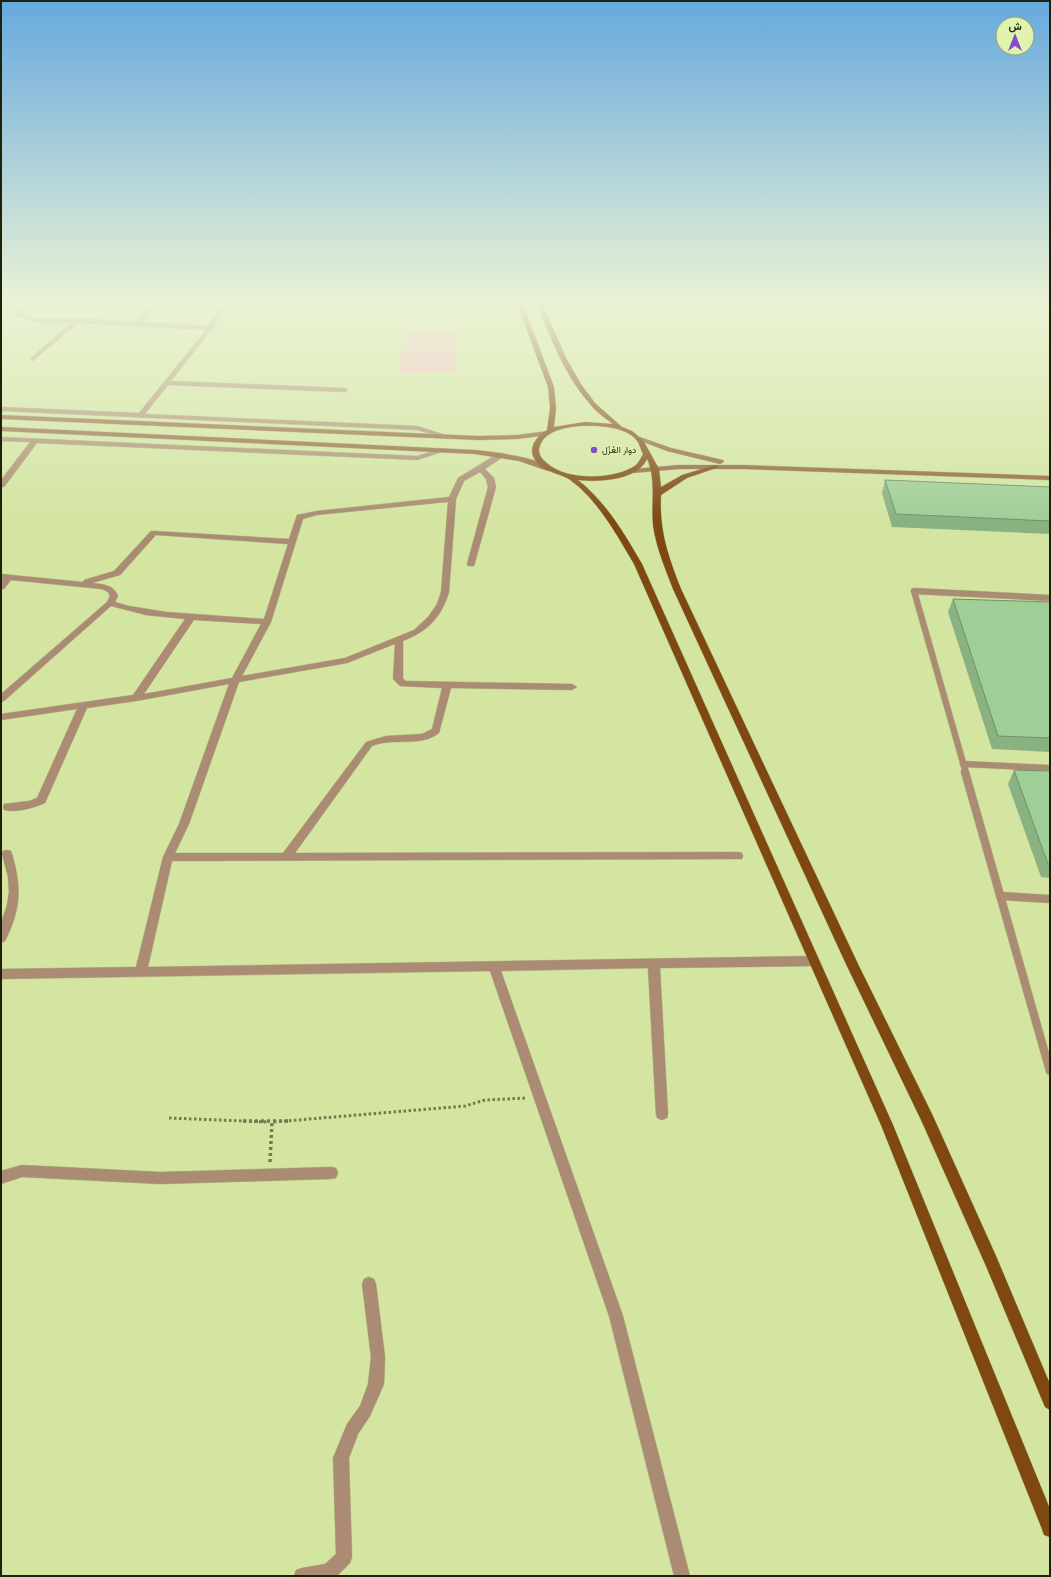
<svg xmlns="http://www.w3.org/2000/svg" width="1051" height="1577" viewBox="0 0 1051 1577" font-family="'Fira Sans Condensed',Vazirmatn,sans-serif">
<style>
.green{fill:#fbb7ca}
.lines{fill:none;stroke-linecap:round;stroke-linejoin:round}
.service-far1-casing{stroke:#b2c285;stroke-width:7}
.service-casing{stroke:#b2c285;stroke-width:9}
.minor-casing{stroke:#b2c285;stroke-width:1}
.secondary-casing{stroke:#b2c285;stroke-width:1}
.primary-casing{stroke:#b2c285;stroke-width:1}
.path-far1{stroke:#717c4e;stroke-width:3;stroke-dasharray:2.5 2.5;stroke-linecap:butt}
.path{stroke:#717c4e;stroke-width:3.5;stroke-dasharray:3 3;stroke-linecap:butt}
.service-far1{stroke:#ab8b73;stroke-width:6}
.service{stroke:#ab8b73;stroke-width:8}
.minor{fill:#ab8b73;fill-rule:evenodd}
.secondary{fill:#91643e;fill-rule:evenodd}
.primary{fill:#7e4810;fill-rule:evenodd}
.wall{fill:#8ab182}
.building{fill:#a0ce97;stroke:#70906a}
.poi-dot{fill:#824ec6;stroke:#e0f2ae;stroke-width:1.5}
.labels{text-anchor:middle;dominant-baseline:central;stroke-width:3;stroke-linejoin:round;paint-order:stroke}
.far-poi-label{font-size:9px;fill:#1d2308;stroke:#e0f2ae;text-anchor:start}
</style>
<rect width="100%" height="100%" fill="#d3e5a1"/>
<path class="green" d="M404,332H457L455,372L399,373Z"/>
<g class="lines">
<defs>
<g id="service-far1">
<path d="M963,764L1050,768"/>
<path d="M966,773L914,591L1050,598"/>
</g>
<g id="service">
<path d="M965,772L1050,1071"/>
<path d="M1000,896L1050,899"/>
</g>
<g id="minor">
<path d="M9,301H26L1,306V302Z"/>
<path d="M27,301H33L23,314L38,319H92L137,322L152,301H158L143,322L208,326L224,301H230L212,329L171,381L345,388L348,390L345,392L168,385L145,414L417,426L452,437L449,439L417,430L1,411V407L139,413L206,330L78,323L33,361L31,360V358L70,323H38L17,316L16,315Z"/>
<path d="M1,437L417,456L444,448L448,450L417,460L37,443L4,487H1V480L30,442L1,441Z"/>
<path d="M499,453H502L506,455L485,469L494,478L496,487L474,566H468L467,564L488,487L486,479L480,472L464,481L456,499L449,592C441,618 428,631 403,641V678L405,681L572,684L577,687L572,690L451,688L439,733C420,748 394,737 372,746L295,853L738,852L742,853L743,856L742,859L172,861L148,967L813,956L817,958L819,961L817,964L813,966L660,968L668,1114L667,1118L662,1120L657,1118L656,1114L648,968L501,971L623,1316L690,1576H674L609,1316L490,971L1,979V969L136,967L163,857L179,824L229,684L136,701L87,708L45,803C33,808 17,813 4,810L3,807L4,804L29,801L37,798L77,709L1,720V714L133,695L185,619L146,615L111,606L4,701L1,702V694L107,602L110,596L108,592L102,589L11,580L4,589H1V582L3,579L1,578V574L83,582L84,580L114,571L151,531H154L289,539L297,515L317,511L449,497L458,478ZM448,502L441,592L437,604L428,617L414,630L345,658L242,676L271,622L303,519L317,515ZM156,535L288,544L264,619L166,612L129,606L115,602L118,596C114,585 103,584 92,583L120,575ZM194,620L261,624L232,678L144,694ZM395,644L393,679L400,686L442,688L432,729L422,734L386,736L366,742L283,853H175L189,824L239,682L347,663Z"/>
<path d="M7,850L11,851L12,854C22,887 21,910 5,941L1,943V923L7,905L9,892L8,877L2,854L3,851Z"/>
<path d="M22,1165L160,1172L331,1167L336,1168L338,1173L336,1178L331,1179L160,1184L22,1177L1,1184V1171Z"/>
<path d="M369,1277L374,1279L376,1284L385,1357L384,1384L370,1416L358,1434L349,1458L352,1557L350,1563L337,1576H294L296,1570L302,1568L325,1564L336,1554L333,1458L347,1424L360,1406L368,1384L371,1357L362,1284L364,1279Z"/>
</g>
<g id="secondary">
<path d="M1,415L478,436L517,435L548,431L551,433L548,435L517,439L478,440L1,419Z"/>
<path d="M1,427L475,450C494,452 538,457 552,469L548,471L519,461L475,454L1,431Z"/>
<path d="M640,437L671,448L723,460L724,462L720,464L667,451L638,440L637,439Z"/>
<path d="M679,465H744L1050,476V480L744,469H679L633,473L629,471L633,469Z"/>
</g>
<path id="primary" d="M516,301H522L554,387L556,408L554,427L585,422L613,424C605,418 596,412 590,404C564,375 551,337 535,301H541L566,358L581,384L595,403L622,427L632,431L643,440L659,469L661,487L682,475L715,465L719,467L687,478L661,495C659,530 668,556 681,589L858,964L932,1114L996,1256L1050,1384V1410L1045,1407L986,1266L922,1122L846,964L673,589C665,568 656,547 653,525C651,503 656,482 648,461L647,459C637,481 598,482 578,480C606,502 624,533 642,564L893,1125L1050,1509V1537L1044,1535L1042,1529L881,1125L634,564C618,537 603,509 579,487C575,484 571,480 567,478C555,472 540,471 534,458C528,447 537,436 547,430L550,408L548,387ZM579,426C595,425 628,426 638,442C640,446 641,450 643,454C641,458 639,462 636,465C615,480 568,481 548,464C542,459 539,456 539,449C543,431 563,428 579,426Z"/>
</defs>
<use href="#service-far1" class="service-far1-casing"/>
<use href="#service" class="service-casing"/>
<use href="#minor" class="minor-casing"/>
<use href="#secondary" class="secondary-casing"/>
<use href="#primary" class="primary-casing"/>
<g class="path-far1">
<path d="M169,1118L268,1122"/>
<path d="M274,1122L465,1106L485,1100L526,1098"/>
</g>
<g class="path">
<path d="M243,1121H288"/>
<path d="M270,1162L272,1122"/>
</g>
<use href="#service-far1" class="service-far1"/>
<use href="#service" class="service"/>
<use href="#minor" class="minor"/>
<use href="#secondary" class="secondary"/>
<use href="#primary" class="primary"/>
</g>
<g class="wall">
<path d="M885,480L1050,487V534L892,527L882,493Z"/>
<path d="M953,599L1050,602V752L992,749L948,612Z"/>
<path d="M1014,770L1050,771V878L1041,877L1008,784Z"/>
</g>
<g class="building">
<path d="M885,480L1050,487V521L896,514Z"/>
<path d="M953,599L1050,602V738L998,736Z"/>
<path d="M1014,770L1050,771V864H1048Z"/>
</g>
<linearGradient id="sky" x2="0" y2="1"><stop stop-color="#66a9de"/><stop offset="0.58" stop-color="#ebf3d5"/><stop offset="1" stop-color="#ebf3d5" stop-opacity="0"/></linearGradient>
<rect width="1051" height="522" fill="url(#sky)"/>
<circle class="poi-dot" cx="594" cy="450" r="4"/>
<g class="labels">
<g class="far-poi-label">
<text x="602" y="450">دوار الغَزْل</text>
</g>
</g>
<rect width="1051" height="1577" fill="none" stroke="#1d2308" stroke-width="4"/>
<g transform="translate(1015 36)"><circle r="19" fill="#e0f2ae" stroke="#929f6c"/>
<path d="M0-3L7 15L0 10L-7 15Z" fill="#824ec6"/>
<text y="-6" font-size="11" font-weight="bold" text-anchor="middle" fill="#1d2308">ش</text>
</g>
</svg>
